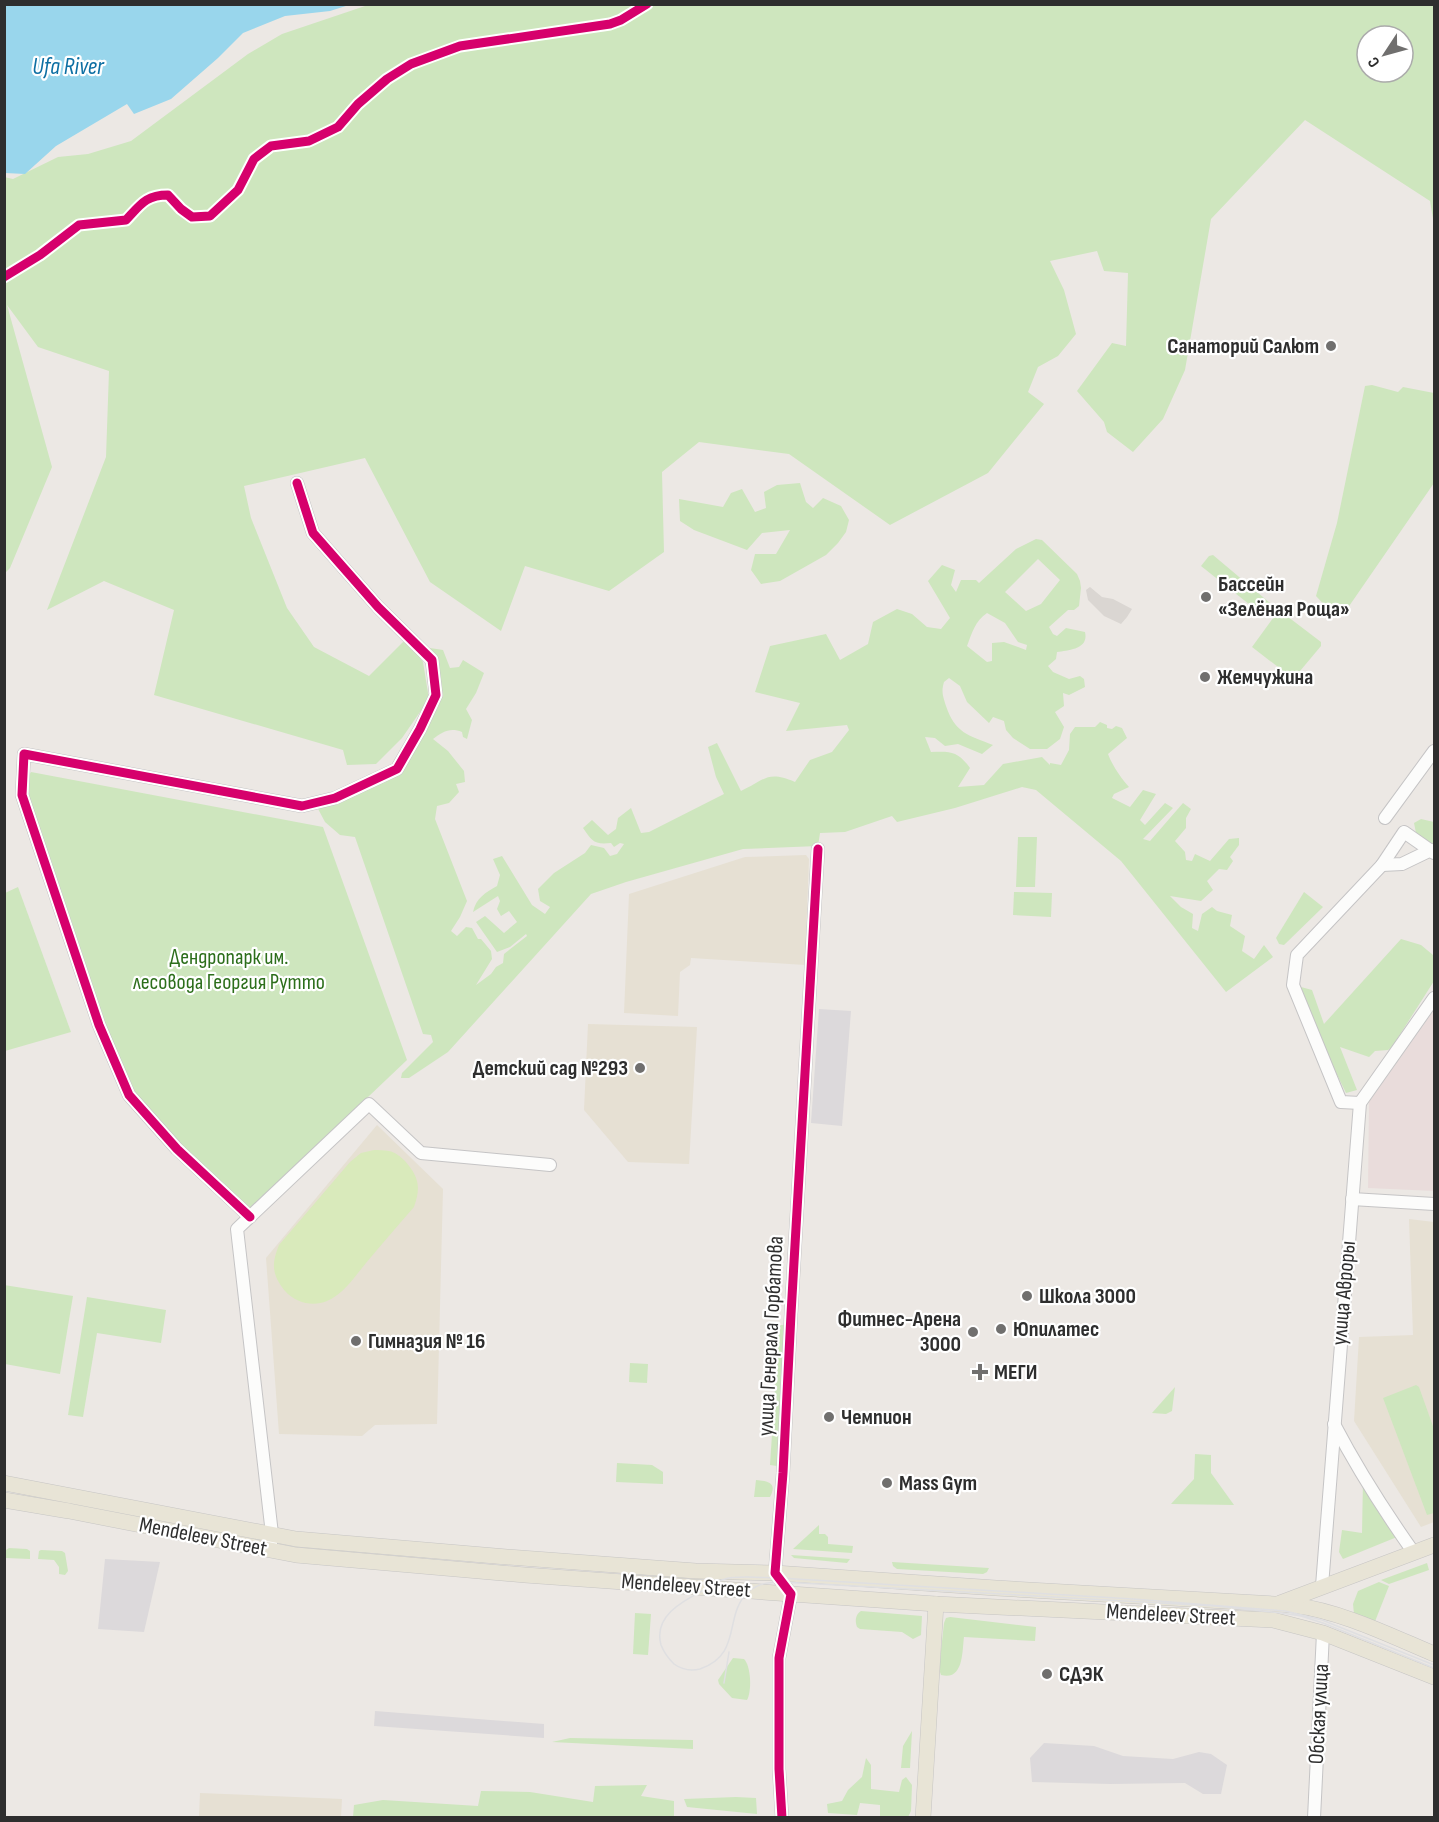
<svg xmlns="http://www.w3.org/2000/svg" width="1439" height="1822" viewBox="0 0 1439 1822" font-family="'Sofia Sans Condensed',sans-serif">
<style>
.industrial{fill:#dcd9db}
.education{fill:#e6e0d3}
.medical{fill:#e9dcdb}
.green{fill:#cee6be;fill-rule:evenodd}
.pitch{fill:#d9eabb}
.plaza{fill:#dad6d2}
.water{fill:#99d6ec}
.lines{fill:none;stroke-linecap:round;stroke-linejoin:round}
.minor-casing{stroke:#c5c4c5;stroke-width:14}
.major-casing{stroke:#c6c5c4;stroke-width:16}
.minor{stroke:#fcfcfb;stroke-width:12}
.major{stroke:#e8e4d6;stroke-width:15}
.tram{stroke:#dfdfe1;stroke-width:1.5}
.cycleway-casing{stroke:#fff;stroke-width:13}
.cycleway{stroke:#d6006c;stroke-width:9}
.poi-dot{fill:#706f6e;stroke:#fff;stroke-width:2}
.labels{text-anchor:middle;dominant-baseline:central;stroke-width:4.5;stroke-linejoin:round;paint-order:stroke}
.poi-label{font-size:22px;font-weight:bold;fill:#2e2e2e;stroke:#fff;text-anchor:start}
.park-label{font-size:22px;fill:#2c6e1b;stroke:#fff}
.street-label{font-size:22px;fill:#2e2e2e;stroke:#fff}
.water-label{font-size:24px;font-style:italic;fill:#0d6fa3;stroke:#fff}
</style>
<rect width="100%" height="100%" fill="#ece8e4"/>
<g class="industrial">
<path d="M819,1009L851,1011L842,1126L811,1123Z"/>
<path d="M105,1559L160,1562L144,1632L98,1629Z"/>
<path d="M375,1711L544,1724V1738L374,1726Z"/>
<path d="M1044,1743L1094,1746L1123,1756L1173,1759L1199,1752L1211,1754L1227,1765L1221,1794H1203L1185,1783L1110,1784L1032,1782L1030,1758Z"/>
</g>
<g class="education">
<path d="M806,855L809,859L805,965L691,958L690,965L680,972L678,1016L624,1013L629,894L745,857Z"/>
<path d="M588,1024L697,1027L689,1164L628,1162L584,1110Z"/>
<path d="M377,1125L443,1189L437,1424L375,1425L362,1436L279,1434L266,1258Z"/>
<path d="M1409,1219L1434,1222V1522L1421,1527L1354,1421L1359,1337L1413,1335Z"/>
<path d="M200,1793L342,1799L341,1817H199Z"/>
</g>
<path class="medical" d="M1434,1010V1191L1368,1188L1369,1102Z"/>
<g class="green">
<path d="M368,5H1434V225L1430,201L1305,120L1211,219L1185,370L1163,419L1133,452L1107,432L1104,422L1077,391L1112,343L1126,346L1128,273L1104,271L1097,251L1050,261L1064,290L1076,334L1058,356L1038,367L1028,392L1044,404L988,473L890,525L789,454L699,442L662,472L664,552L609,591L525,566L501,631L430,582L365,458L244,486L251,518L287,608L314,647L369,676L408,637L423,662L429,699L402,738L376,764L347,765L343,750L154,695L174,610L104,581L47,610L106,457L109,371L38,347L7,305L52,467L10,568L5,573L4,177L13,179L58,157L88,154L131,141L248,54L282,34ZM1367,36H1403V72H1367Z"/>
<path d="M1372,385L1398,392L1403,387L1434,393V483L1345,612H1331L1316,596L1337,523L1365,386Z"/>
<path d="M800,483L806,502L813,508L823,498L841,506L849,520L846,532L838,543L826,555L780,581L761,584L751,570L755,554H776L790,530L762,533L747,550L694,530L680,521L679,499L723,507L731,493L742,489L755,512L766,508L764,492L777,485Z"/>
<path d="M1036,539L1042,540L1077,574L1080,581L1081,588L1079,606L1074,610H1068L1049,627L1053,634L1057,636L1066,628L1085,632C1089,649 1069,650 1057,652L1056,659L1048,666L1053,672L1069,679L1080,676L1084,679L1085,687L1069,695L1063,693L1064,706L1055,712L1064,727L1060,739L1047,749H1030L1013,738L1006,730L1004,721L993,717L989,723L967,702L960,686L949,678L944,682C941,692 943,696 946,706C955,733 968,735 993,745L982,754L958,744L945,746L935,738L925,737L931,752C950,751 958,751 970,768L958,787L984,785L1003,764L1042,757L1050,765V763L1061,765L1069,750L1070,734L1075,727H1095L1100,722L1107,725V728L1112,729L1116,726L1122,728L1127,738L1108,754C1112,765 1121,778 1129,787L1114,794L1112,798L1130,807L1143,790L1156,794L1140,820L1145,825L1165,803L1173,808L1143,839L1150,841L1183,803L1191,809L1186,818V828L1175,841L1185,852L1186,860L1192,861L1195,854L1210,861L1229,839L1239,838V845L1230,857L1233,861L1227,870L1219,869L1207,881L1213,890L1201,901L1170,896L1181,907L1193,914L1192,928L1198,931L1202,914L1212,907L1217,911L1232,915L1230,926L1245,936L1242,951L1254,959L1264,945L1273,957L1226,992L1121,861L1036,790L1022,787L955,808L897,822L892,816L845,832L820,833L818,846L743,849L626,882L591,894L448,1052L409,1078H401L402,1073L433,1042L431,1035L423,1034L355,837L340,835L325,822L316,805L356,791L415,750L438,707L440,699L430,648L443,650L450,668L459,667L463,660L484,673L476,693L466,709L472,720L467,739L463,737L462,732C450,727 442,732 433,739L448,751L464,771L465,782L456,784L459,792L449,803L437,806L435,819L467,901L460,917L451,931L457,936L466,927L472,928L478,939H481L491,951L492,959L476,985L491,974L496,967L503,963L504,954L527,936L526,934L510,947L497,952L476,922L485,916L504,933L517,922L509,911L501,916L497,909L500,901L498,896L473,912C476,898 485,893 497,886L500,875L493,859L502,856L532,905L545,914L550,907L540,901L538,889L554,873L585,853L591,845L604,848L610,856L617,854L624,844L620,843L614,847L611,843C594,845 592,841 583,828L592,820L608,835L616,829L618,818L631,808L641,833L649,832L724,794L716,777L708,747L717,743L741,791C765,780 767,770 795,782L810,760L832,752L849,730L847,725L786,731L800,703L755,692L770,646L826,634L840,660L868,644L873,622L897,609L912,614L927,627L941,629L950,618L928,581L942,565L955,570L951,585L956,592L961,580H976L979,583L1016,549ZM1038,559L1060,580L1041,604L1026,611L1005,592ZM987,613L1005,623L1018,642L1027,645L1026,650L1004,642L992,643V661L987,662L967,646C972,633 975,621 987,613Z"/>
<path d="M1213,555L1270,603L1271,607L1264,616L1201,566L1209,556Z"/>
<path d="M1279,610L1321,642V646L1295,677H1291L1252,647Z"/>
<path d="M31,772L323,827L407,1060L249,1210L180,1147L131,1092L104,1024L23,787Z"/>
<path d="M1421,819L1434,822V846L1416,833L1414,823Z"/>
<path d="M1018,837H1037L1035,887H1016Z"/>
<path d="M18,887L71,1032L5,1051V893Z"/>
<path d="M1014,892L1052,893L1051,917L1013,915Z"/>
<path d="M1304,892L1323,907L1284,945L1279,944L1276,938Z"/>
<path d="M1401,939L1421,945L1433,955L1434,981L1392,1047L1388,1050L1375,1051L1369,1057L1340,1047L1357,1090L1346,1093L1320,1040L1301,987L1312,990L1324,1024Z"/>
<path d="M4,1285L73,1296L60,1374L5,1364Z"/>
<path d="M87,1297L166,1310L161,1343L97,1333L83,1417L68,1415Z"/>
<path d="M779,1325H786L777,1466L770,1465Z"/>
<path d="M630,1363L648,1364L647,1383L629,1382Z"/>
<path d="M1416,1385L1419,1387L1434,1429V1513L1427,1515L1383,1398Z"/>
<path d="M1175,1387L1172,1411L1166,1414L1152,1413Z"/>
<path d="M1195,1454L1211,1455V1473L1234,1505L1171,1504L1194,1479Z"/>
<path d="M617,1463L652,1465L663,1472V1484L616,1482Z"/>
<path d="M756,1480C767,1481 778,1482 770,1497H754Z"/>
<path d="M1363,1480L1397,1537L1343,1559L1339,1552L1342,1530L1362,1533Z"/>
<path d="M819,1525V1534H825L828,1537V1544L853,1546L852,1553L793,1549Z"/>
<path d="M9,1548L27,1549L30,1551V1559L6,1558V1550Z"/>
<path d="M41,1550L62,1551L65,1553L68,1571L65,1575L59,1574V1567L54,1560L38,1559L39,1551Z"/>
<path d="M791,1555L850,1559L847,1563L794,1558Z"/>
<path d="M892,1562L989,1568L987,1572L983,1574L897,1569L893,1566Z"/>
<path d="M1427,1563L1429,1570L1389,1584L1381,1580Z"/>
<path d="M1379,1582L1389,1586L1374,1624L1354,1614L1353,1604L1358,1591Z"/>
<path d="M861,1611L922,1616L921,1635L913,1639L902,1632L860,1629L857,1627C855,1621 855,1615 861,1611Z"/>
<path d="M635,1613L651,1614L648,1655L633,1654Z"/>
<path d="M950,1617L1036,1627L1035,1641L964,1637C962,1651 964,1681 941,1675L939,1669L944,1623L946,1618Z"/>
<path d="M733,1658L744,1659C751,1666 752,1691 747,1700L732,1698L719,1684L718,1680Z"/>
<path d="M912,1731L910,1768H901L903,1746Z"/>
<path d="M570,1738L693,1740V1749L552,1742Z"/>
<path d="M866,1758L871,1765V1789L899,1792L902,1780L906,1777L912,1785L911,1811L908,1817H880V1805L860,1803L857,1815L828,1813L827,1804L842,1801L848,1790L862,1777Z"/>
<path d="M647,1785L641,1796L674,1801V1817H353L354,1805L383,1800L478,1806L481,1791L530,1792L593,1802L595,1786Z"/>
<path d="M736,1797L756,1798L757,1814L687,1807L684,1799Z"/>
</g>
<path class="pitch" d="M374,1150C378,1150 384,1150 389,1151C395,1152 401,1157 405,1161C419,1177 421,1187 414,1207C398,1225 382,1244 366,1263C355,1276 344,1294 327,1301C313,1307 296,1303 285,1291C272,1275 271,1264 279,1245L350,1162L361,1153Z"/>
<path class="plaza" d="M1090,587L1102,597L1113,599L1132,609L1127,617L1121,624L1104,616L1088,600L1086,590Z"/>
<path class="water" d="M5,4H349V5L330,11L285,16L243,33L218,58L171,99L134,114L127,104L56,146L25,174L5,173Z"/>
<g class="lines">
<defs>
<g id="minor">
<path d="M1385,818L1434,751"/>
<path d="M1382,865L1402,864L1431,850"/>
<path d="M1360,1103L1341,1102L1293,985L1297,955L1382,865L1404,832L1434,853"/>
<path d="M1352,1199L1434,1204"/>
<path d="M250,1217L177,1149L129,1095L99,1025L22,795L24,754L302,806L335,798L397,769L420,729L436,695L432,660L378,607L313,533L297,483"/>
<path d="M1334,1424C1357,1468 1385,1512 1414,1553"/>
<path d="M271,1543L272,1534L237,1229L369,1104L421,1153L550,1165"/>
<path d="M1322,1586L1360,1103L1434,998"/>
<path d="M782,1818L779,1769V1658L791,1594L775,1573L783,1473L791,1314L818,849"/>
<path d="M1314,1818L1323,1633"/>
</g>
<g id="major">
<path d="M4,1483L296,1539L507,1557L696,1571L775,1573L996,1588L1292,1605C1341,1611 1389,1635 1434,1654"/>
<path d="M4,1500L69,1511L296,1555L525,1575L791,1594L936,1604L1273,1620L1323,1633L1434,1677"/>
<path d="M1280,1603L1434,1545"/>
<path d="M923,1818L936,1604"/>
</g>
</defs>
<use href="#minor" class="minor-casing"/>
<use href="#major" class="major-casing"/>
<use href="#minor" class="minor"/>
<use href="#major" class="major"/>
<g class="tram">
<path d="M1434,1665L1322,1620L1285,1611L1133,1599L779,1578C766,1578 737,1575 725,1579C718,1581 711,1586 704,1590C683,1601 653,1616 661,1645C664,1653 668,1658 674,1664C681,1669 691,1671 700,1669C743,1654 723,1616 748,1592C758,1583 770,1582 782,1582L1215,1606L1282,1613L1301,1616L1323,1623L1434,1668"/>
<path d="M724,1683L729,1652"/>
</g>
<defs>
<g id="cycleway">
<path d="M4,277L40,255L79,225L126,220C141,204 146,195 168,195L181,209L192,217L210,216L238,190L254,159L271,146L309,141L338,127L358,104L387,79L411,64L460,46L610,24L621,20L647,4"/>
<path d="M250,1217L177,1149L129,1095L99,1025L22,795L24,754L302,806L335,798L397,769L420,729L436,695L432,660L378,607L313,533L297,483"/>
<path d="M782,1818L779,1769V1658L791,1594L775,1573L783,1473L791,1314L818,849"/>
</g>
</defs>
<use href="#cycleway" class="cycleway-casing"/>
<use href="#cycleway" class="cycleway"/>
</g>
<g class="poi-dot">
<circle cx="1331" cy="346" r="6"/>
<circle cx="1206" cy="597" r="6"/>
<circle cx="1205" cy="677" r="6"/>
<circle cx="640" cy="1068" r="6"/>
<circle cx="1027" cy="1296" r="6"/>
<circle cx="1001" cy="1329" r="6"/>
<circle cx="973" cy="1332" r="6"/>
<circle cx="356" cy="1341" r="6"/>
<path d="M977 1363h6v6h6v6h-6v6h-6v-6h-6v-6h6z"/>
<circle cx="829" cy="1417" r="6"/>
<circle cx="887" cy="1483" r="6"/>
<circle cx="1047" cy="1674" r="6"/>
</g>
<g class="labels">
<g class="poi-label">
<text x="1319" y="346" text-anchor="end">Санаторий Салют</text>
<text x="1218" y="584">Бассейн<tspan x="1218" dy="25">«Зелёная Роща»</tspan></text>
<text x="1217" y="677">Жемчужина</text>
<text x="628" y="1068" text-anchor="end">Детский сад №293</text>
<text x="1039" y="1296">Школа 3000</text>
<text x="961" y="1319" text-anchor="end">Фитнес-Арена<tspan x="961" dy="25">3000</tspan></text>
<text x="1013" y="1329">Юпилатес</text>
<text x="368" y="1341">Гимназия № 16</text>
<text x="994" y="1372">МЕГИ</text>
<text x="841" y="1417">Чемпион</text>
<text x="899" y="1483">Mass Gym</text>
<text x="1059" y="1674">СДЭК</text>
</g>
<g class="park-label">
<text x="229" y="957">Дендропарк им.<tspan x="229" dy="25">лесовода Георгия Рутто</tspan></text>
</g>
<g class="street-label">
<text transform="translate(1344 1293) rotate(-85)">улица Авроры</text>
<text transform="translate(771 1336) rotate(-87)">улица Генерала Горбатова</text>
<text transform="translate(203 1537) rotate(11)">Mendeleev Street</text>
<text transform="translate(686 1586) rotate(4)">Mendeleev Street</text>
<text transform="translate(1171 1615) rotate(3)">Mendeleev Street</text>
<text transform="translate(1319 1714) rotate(-87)">Обская улица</text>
</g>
<g class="water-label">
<text x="68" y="66">Ufa River</text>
</g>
</g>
<rect width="1439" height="1822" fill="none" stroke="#2e2e2e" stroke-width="12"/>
<g transform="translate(1385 54) rotate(234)"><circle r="28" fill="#ffffff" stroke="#ababab" stroke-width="1.5"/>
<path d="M0-4.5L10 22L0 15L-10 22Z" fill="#706f6e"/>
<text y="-9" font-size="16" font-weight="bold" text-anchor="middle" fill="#2e2e2e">С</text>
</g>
</svg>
